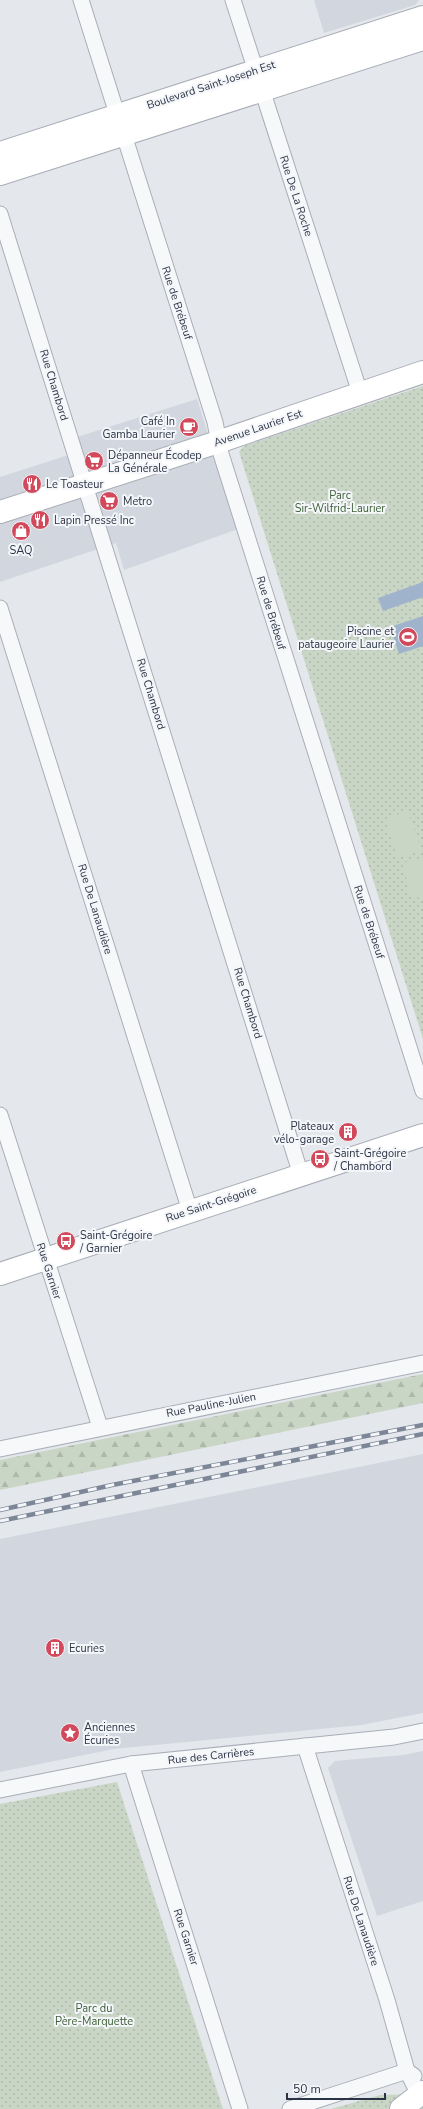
<svg xmlns="http://www.w3.org/2000/svg" width="423" height="2109" viewBox="0 0 423 2109" font-family="'Nunito Sans',sans-serif">
<style>
.built{fill:#d2d6de}
.forest{fill:url(#forest-firs)}
.park{fill:url(#park-dots)}
.garden{fill:#c9d6c5}
.water{fill:#9fb4cc}
.lines{fill:none;stroke-linecap:round;stroke-linejoin:round}
.street-casing{stroke:#a9aeb7;stroke-width:17}
.secondary-casing{stroke:#a9aeb7;stroke-width:24}
.street{stroke:#f7f8fa;stroke-width:15}
.secondary{stroke:#fff;stroke-width:22}
.rail-casing{stroke:#7d8696;stroke-width:4.5}
.rail{stroke:#f4f6f9;stroke-width:3;stroke-dasharray:9;stroke-linecap:butt}
.labels{text-anchor:middle;dominant-baseline:central;stroke-width:4;stroke-linejoin:round;paint-order:stroke}
.street-label{font-size:11px;fill:#2b3445;stroke:#f4f6f9}
.poi-label{font-size:11px;fill:#2b3445;stroke:#f4f6f9;text-anchor:start}
.park-label{font-size:11px;fill:#3f6138;stroke:#f4f6f9}
</style>
<defs>
<pattern id="forest-firs" width="22" height="20" patternUnits="userSpaceOnUse"><rect width="22" height="20" fill="#c9d6c5"/><path d="M5 1l3.5 6h-7zM16 11l3.5 6h-7z" fill="#adb8ab"/></pattern>
<pattern id="park-dots" width="8" height="8" patternUnits="userSpaceOnUse"><rect width="8" height="8" fill="#c9d6c5"/><path d="M2 2h.1M6 6h.1" fill="none" stroke="#adb8ab" stroke-width="1.8" stroke-linecap="round"/></pattern>
</defs>
<rect width="100%" height="100%" fill="#e4e7ec"/>
<g class="built">
<path d="M314,0H419L415,5L324,33Z"/>
<path d="M197,399L238,529L124,570L116,543L0,582V477L81,451L77,437Z"/>
<path d="M423,1454V1713L361,1725L114,1749L0,1772V1539Z"/>
<path d="M423,1751V1901L377,1916L328,1768L335,1761L403,1755Z"/>
</g>
<path class="forest" d="M423,1374V1403L0,1490V1460Z"/>
<g class="park">
<path d="M423,386V1039L239,452L244,446Z"/>
<path d="M117,1782L223,2109H0V1804Z"/>
<path d="M423,2094V2109H331L380,2095Z"/>
</g>
<g class="garden">
<path d="M408,811L421,850L397,858L385,819Z"/>
<path d="M423,857V896L412,900L402,863Z"/>
</g>
<g class="water">
<path d="M423,582V597L383,611L378,598Z"/>
<path d="M423,616V646L399,654L390,627Z"/>
</g>
<g class="lines">
<defs>
<g id="street">
<path d="M81,0L117,114"/>
<path d="M233,0L360,393"/>
<path d="M124,135L215,422L221,454L423,1091"/>
<path d="M0,214L301,1175"/>
<path d="M0,608L190,1211"/>
<path d="M0,1115L100,1427"/>
<path d="M0,1449L423,1363"/>
<path d="M305,1746L387,2000L407,2071L419,2095"/>
<path d="M131,1764L240,2109"/>
<path d="M0,1790L131,1764L394,1737L423,1731"/>
<path d="M290,2109L407,2071L414,2076"/>
</g>
<g id="secondary">
<path d="M0,153L423,17"/>
<path d="M0,174L423,39"/>
<path d="M0,512L218,442L423,372"/>
<path d="M0,1274L423,1135"/>
<path d="M401,2109L423,2092"/>
</g>
</defs>
<use href="#street" class="street-casing"/>
<use href="#secondary" class="secondary-casing"/>
<use href="#street" class="street"/>
<use href="#secondary" class="secondary"/>
<defs>
<g id="rail">
<path d="M0,1510L112,1485L423,1425"/>
<path d="M0,1521L423,1434"/>
</g>
</defs>
<use href="#rail" class="rail-casing"/>
<use href="#rail" class="rail"/>
</g>
<defs>
<symbol id="cafe-disc" viewBox="-11 -11 22 22"><circle r="9.5" fill="#d1495b" stroke="#f4f6f9"/><path d="M-5.5-4.5H6V0H3Q3 3.5 0 3.5H-2.5Q-5.5 3.5-5.5 0ZM3-3.2v2h1.7v-2ZM-6 4.5H4V6H-6Z" fill="#fff"/></symbol>
<symbol id="supermarket-disc" viewBox="-11 -11 22 22"><circle r="9.5" fill="#d1495b" stroke="#f4f6f9"/><path d="M-6-5.5h2.5l.6 2H6L4.5 2H-2.5L-4.4-4H-6ZM-1.5 3.2a1.3 1.3 0 1 0 .1 0ZM3 3.2a1.3 1.3 0 1 0 .1 0Z" fill="#fff"/></symbol>
<symbol id="restaurant-disc" viewBox="-11 -11 22 22"><circle r="9.5" fill="#d1495b" stroke="#f4f6f9"/><path d="M-5-6h1v4h1v-4h1v4h1v-4h1v5L-1.5 .5V6h-2V.5L-5-1ZM5-6V6H3V1.5H1.5Q1.5-4 5-6Z" fill="#fff"/></symbol>
<symbol id="shop-disc" viewBox="-11 -11 22 22"><circle r="9.5" fill="#d1495b" stroke="#f4f6f9"/><path d="M-5-2.5h2.3a2.7 3.5 0 0 1 5.4 0H5L5.5 6h-11ZM-1.5-2.5h3a1.5 2.3 0 0 0-3 0Z" fill="#fff"/></symbol>
<symbol id="stadium-disc" viewBox="-11 -11 22 22"><circle r="9.5" fill="#d1495b" stroke="#f4f6f9"/><path d="M0-5a6.5 5 0 1 0 0 10a6.5 5 0 1 0 0-10ZM-3.5-1.8h7v3.6h-7Z" fill="#fff"/></symbol>
<symbol id="building-disc" viewBox="-11 -11 22 22"><circle r="9.5" fill="#d1495b" stroke="#f4f6f9"/><path d="M-4-6H4V6H1V3H-1V6H-4ZM-2.5-4.3h1.7v1.8h-1.7ZM.8-4.3h1.7v1.8H.8ZM-2.5-1h1.7V.8h-1.7ZM.8-1h1.7V.8H.8Z" fill="#fff"/></symbol>
<symbol id="bus-disc" viewBox="-11 -11 22 22"><circle r="9.5" fill="#d1495b" stroke="#f4f6f9"/><path d="M-5-6H5V4H4V6H2V4H-2V6H-4V4H-5ZM-3.5-4V0h7V-4ZM-3.5 1.2v1.5H-2V1.2ZM2 1.2v1.5H3.5V1.2Z" fill="#fff"/></symbol>
<symbol id="sight-disc" viewBox="-11 -11 22 22"><circle r="9.5" fill="#d1495b" stroke="#f4f6f9"/><path d="M0-6L1.8-2.2L6-1.7L2.9 1.2L3.7 5.4L0 3.3L-3.7 5.4L-2.9 1.2L-6-1.7L-1.8-2.2Z" fill="#fff"/></symbol>
</defs>
<g fill-rule="evenodd">
<use href="#cafe-disc" x="178" y="416" width="22" height="22"/>
<use href="#supermarket-disc" x="83" y="450" width="22" height="22"/>
<use href="#restaurant-disc" x="21" y="473" width="22" height="22"/>
<use href="#supermarket-disc" x="98" y="490" width="22" height="22"/>
<use href="#restaurant-disc" x="29" y="509" width="22" height="22"/>
<use href="#shop-disc" x="10" y="520" width="22" height="22"/>
<use href="#stadium-disc" x="397" y="626" width="22" height="22"/>
<use href="#building-disc" x="337" y="1121" width="22" height="22"/>
<use href="#bus-disc" x="309" y="1148" width="22" height="22"/>
<use href="#bus-disc" x="55" y="1230" width="22" height="22"/>
<use href="#building-disc" x="44" y="1637" width="22" height="22"/>
<use href="#sight-disc" x="59" y="1722" width="22" height="22"/>
</g>
<g class="labels">
<g class="street-label">
<text transform="translate(211 85) rotate(-18)">Boulevard Saint-Joseph Est</text>
<text transform="translate(296 196) rotate(72)">Rue De La Roche</text>
<text transform="translate(177 303) rotate(72)">Rue de Brébeuf</text>
<text transform="translate(54 385) rotate(73)">Rue Chambord</text>
<text transform="translate(258 428) rotate(-19)">Avenue Laurier Est</text>
<text transform="translate(271 613) rotate(73)">Rue de Brébeuf</text>
<text transform="translate(151 694) rotate(73)">Rue Chambord</text>
<text transform="translate(95 909) rotate(73)">Rue De Lanaudière</text>
<text transform="translate(369 922) rotate(72)">Rue de Brébeuf</text>
<text transform="translate(248 1003) rotate(73)">Rue Chambord</text>
<text transform="translate(211 1204) rotate(-18)">Rue Saint-Grégoire</text>
<text transform="translate(49 1271) rotate(72)">Rue Garnier</text>
<text transform="translate(211 1405) rotate(-11)">Rue Pauline-Julien</text>
<text transform="translate(211 1756) rotate(-6)">Rue des Carrières</text>
<text transform="translate(361 1921) rotate(72)">Rue De Lanaudière</text>
<text transform="translate(186 1937) rotate(72)">Rue Garnier</text>
</g>
<g class="poi-label">
<text x="175" y="421" text-anchor="end">Café In<tspan x="175" dy="13">Gamba Laurier</tspan></text>
<text x="108" y="455">Dépanneur Écodep<tspan x="108" dy="13">La Générale</tspan></text>
<text x="46" y="484">Le Toasteur</text>
<text x="123" y="501">Metro</text>
<text x="54" y="520">Lapin Pressé Inc</text>
<text x="21" y="550" text-anchor="middle">SAQ</text>
<text x="394" y="631" text-anchor="end">Piscine et<tspan x="394" dy="13">pataugeoire Laurier</tspan></text>
<text x="334" y="1126" text-anchor="end">Plateaux<tspan x="334" dy="13">vélo-garage</tspan></text>
<text x="334" y="1153">Saint-Grégoire<tspan x="334" dy="13">/ Chambord</tspan></text>
<text x="80" y="1235">Saint-Grégoire<tspan x="80" dy="13">/ Garnier</tspan></text>
<text x="69" y="1648">Ecuries</text>
<text x="84" y="1727">Anciennes<tspan x="84" dy="13">Écuries</tspan></text>
</g>
<g class="park-label">
<text x="340" y="495">Parc<tspan x="340" dy="13">Sir-Wilfrid-Laurier</tspan></text>
<text x="94" y="2008">Parc du<tspan x="94" dy="13">Père-Marquette</tspan></text>
</g>
</g>
<path d="M287 2093v6h98v-6" fill="none" stroke="#2b3445" stroke-width="2"/>
<text x="293" y="2093" font-size="12" fill="#2b3445" stroke="#f4f6f9" stroke-width="3" paint-order="stroke">50 m</text>
</svg>
